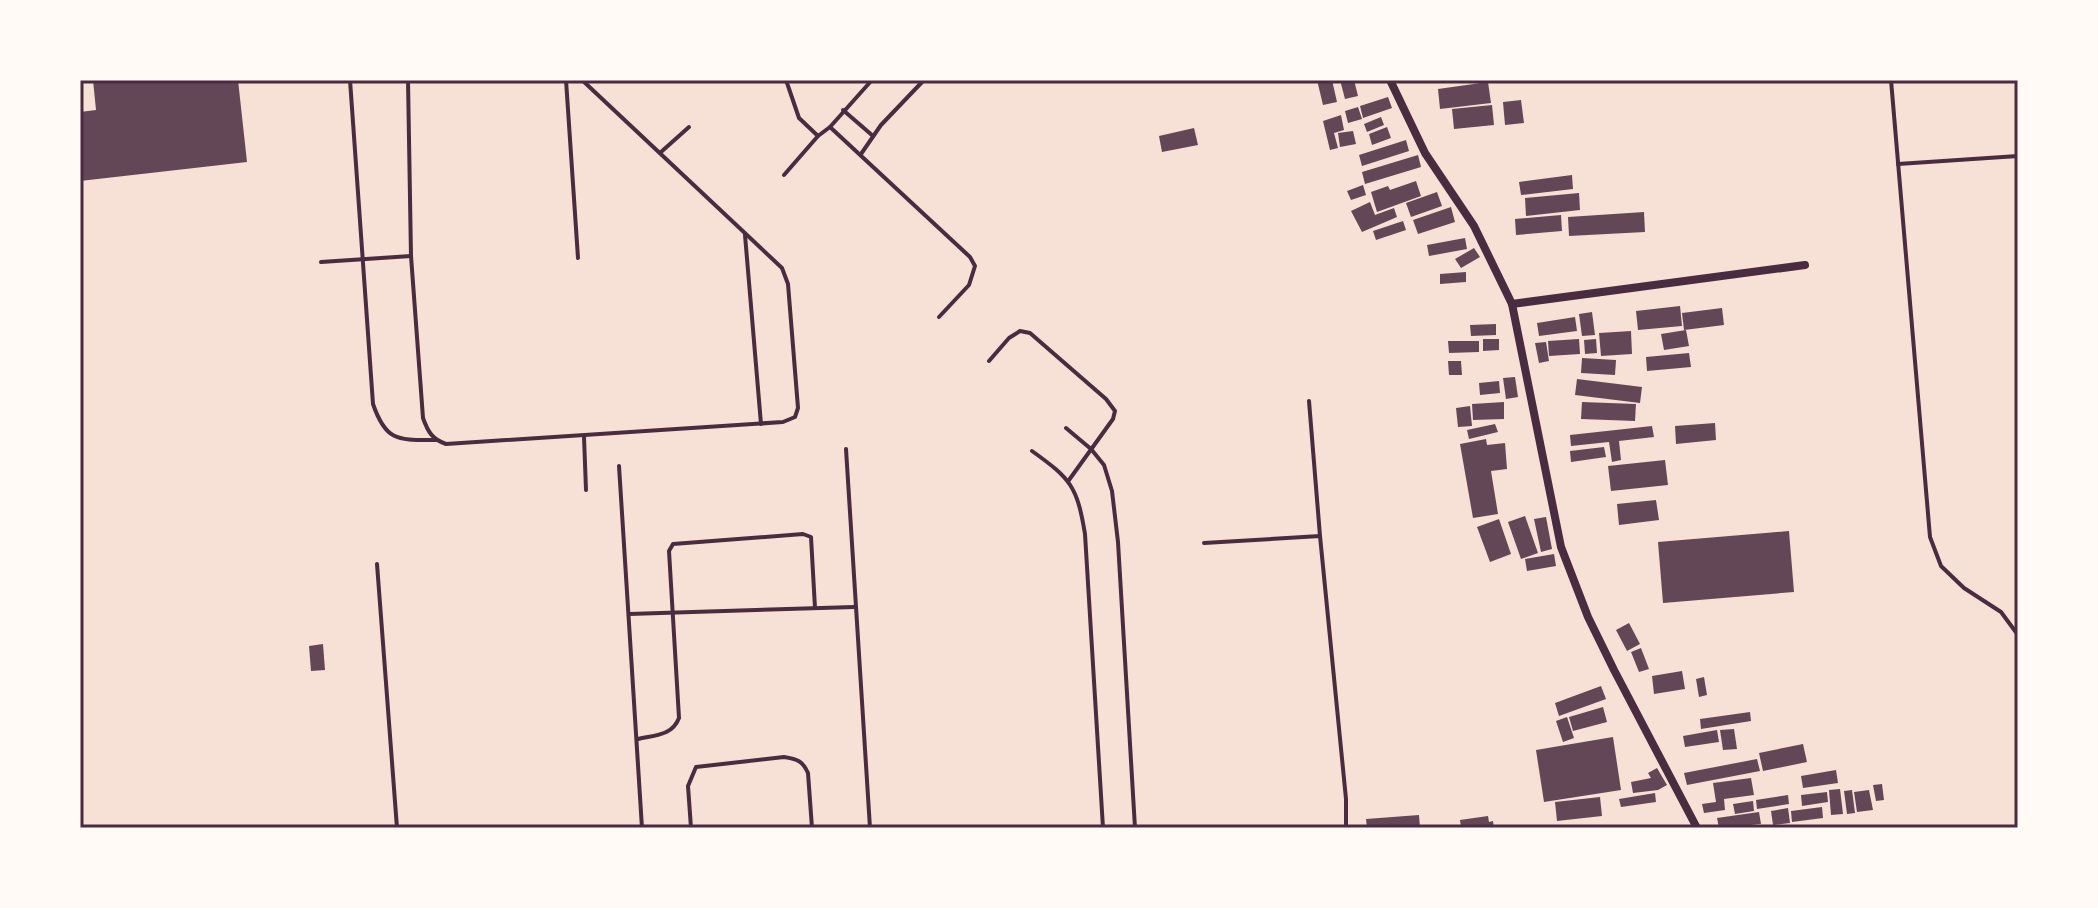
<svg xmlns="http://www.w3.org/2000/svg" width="2098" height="908" viewBox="0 0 2098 908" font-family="'Exo 2',sans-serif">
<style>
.building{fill:#644757}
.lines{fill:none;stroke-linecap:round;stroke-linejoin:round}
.service{stroke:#4a2c40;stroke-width:4}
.minor{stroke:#4a2c40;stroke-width:8}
.neatline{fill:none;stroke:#4a2c40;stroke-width:3}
</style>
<rect width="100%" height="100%" fill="#f7e1d7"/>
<g class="building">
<path d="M93,80H238L247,162L80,181V112L96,110Z"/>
<path d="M1317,80H1332L1337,102L1323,105Z"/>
<path d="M1340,80H1354L1358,96L1345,99Z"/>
<path d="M1488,82L1491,103L1440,109L1438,89Z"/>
<path d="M1388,97L1392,108L1363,118L1360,106Z"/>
<path d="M1521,100L1524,123L1505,125L1503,102Z"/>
<path d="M1492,105L1494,125L1454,129L1452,109Z"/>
<path d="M1358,107L1362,119L1348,123L1345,111Z"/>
<path d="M1341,115L1344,130L1334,133L1338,148L1330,150L1323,121Z"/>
<path d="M1381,117L1384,125L1367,132L1364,124Z"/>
<path d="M1387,127L1391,138L1372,145L1369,134Z"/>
<path d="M1194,128L1198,145L1162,152L1159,136Z"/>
<path d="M1353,131L1356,144L1340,147L1338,133Z"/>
<path d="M1406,140L1409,151L1362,166L1359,155Z"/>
<path d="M1418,155L1421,167L1365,184L1362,172Z"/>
<path d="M1572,175L1573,189L1521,195L1519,182Z"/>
<path d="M1416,181L1421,196L1377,212L1371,192L1388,186L1390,190Z"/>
<path d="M1363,185L1366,195L1351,200L1347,191Z"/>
<path d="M1437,192L1442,206L1411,217L1406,203Z"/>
<path d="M1579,193L1580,210L1526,216L1525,198Z"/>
<path d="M1370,202L1375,215L1394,208L1397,217L1362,232L1351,211Z"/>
<path d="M1451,207L1455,222L1418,234L1413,220Z"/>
<path d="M1644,212L1645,232L1569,236L1568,217Z"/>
<path d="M1561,215L1562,231L1516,235L1515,219Z"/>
<path d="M1403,221L1406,230L1376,240L1373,231Z"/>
<path d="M1465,238L1467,249L1429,256L1427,245Z"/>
<path d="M1474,248L1480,257L1461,268L1455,259Z"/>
<path d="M1466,272V282L1440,284V274Z"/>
<path d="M1680,306L1682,326L1638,330L1636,311Z"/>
<path d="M1722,308L1724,325L1684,330L1682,313Z"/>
<path d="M1592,312L1595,335L1582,336L1579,314Z"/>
<path d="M1575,317L1577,331L1539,336L1537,323Z"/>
<path d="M1496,324V335L1471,336L1470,325Z"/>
<path d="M1686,330L1689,346L1664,350L1661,334Z"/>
<path d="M1631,331L1632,354L1601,356L1599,333Z"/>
<path d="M1483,339H1499V350L1483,351Z"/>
<path d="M1579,339L1580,354L1549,356L1548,341Z"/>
<path d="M1596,339L1597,353L1585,354L1584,340Z"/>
<path d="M1448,341H1479V352L1449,353Z"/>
<path d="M1546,342L1549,361L1539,363L1535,343Z"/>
<path d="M1689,353L1691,367L1647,371L1646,357Z"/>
<path d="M1582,358L1616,360L1615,375L1581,373Z"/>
<path d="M1448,361H1461L1462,375H1449Z"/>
<path d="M1515,377L1518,397L1506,399L1503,378Z"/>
<path d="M1577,379L1642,387L1640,403L1575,395Z"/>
<path d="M1499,381L1500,393L1480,395L1479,383Z"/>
<path d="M1504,402V419L1473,420L1472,404Z"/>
<path d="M1582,402L1636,404L1635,421L1581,419Z"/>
<path d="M1470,406L1472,426L1458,427L1456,408Z"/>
<path d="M1715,423L1716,440L1676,444L1675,426Z"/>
<path d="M1495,424L1498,432L1469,439L1467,430Z"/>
<path d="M1652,426L1654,437L1619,441L1621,460L1612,462L1609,442L1571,446L1570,435Z"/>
<path d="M1486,439L1487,445L1505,443L1507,469L1491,471L1498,514L1473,518L1460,444Z"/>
<path d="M1604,447L1606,457L1571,462L1570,451Z"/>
<path d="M1665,460L1668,485L1611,491L1608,466Z"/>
<path d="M1656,500L1659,520L1619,525L1617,504Z"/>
<path d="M1525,516L1538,553L1521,559L1508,522Z"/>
<path d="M1546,517L1552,549L1541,552L1534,519Z"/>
<path d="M1499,519L1511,554L1490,562L1477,527Z"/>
<path d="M1789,531L1794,592L1663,603L1658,542Z"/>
<path d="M1554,554L1556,566L1527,571L1525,559Z"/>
<path d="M1629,623L1640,644L1627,651L1616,630Z"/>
<path d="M323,644L325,670L311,671L309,646Z"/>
<path d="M1641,648L1649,669L1639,672L1631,652Z"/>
<path d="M1682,671L1685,689L1654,694L1652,676Z"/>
<path d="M1704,677L1707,695L1699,697L1696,679Z"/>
<path d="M1601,686L1606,699L1559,716L1555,703Z"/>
<path d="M1603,707L1607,722L1573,731L1569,717Z"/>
<path d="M1750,712L1751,721L1701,729L1700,719Z"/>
<path d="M1567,717L1574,738L1563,742L1556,721Z"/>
<path d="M1734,729L1737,749L1723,750L1720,730Z"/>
<path d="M1717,730L1719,742L1685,747L1683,736Z"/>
<path d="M1613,737L1621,790L1544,802L1536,750Z"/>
<path d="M1803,744L1807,762L1763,771L1759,753Z"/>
<path d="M1757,759L1760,771L1687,785L1684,773Z"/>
<path d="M1657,768L1667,785L1658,790L1633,793L1631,782L1651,778L1648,773Z"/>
<path d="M1836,770L1838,783L1803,788L1801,776Z"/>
<path d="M1751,778L1754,795L1724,799L1725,810L1704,813L1702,804L1716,802L1713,783Z"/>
<path d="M1882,784L1884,800L1876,801L1873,785Z"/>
<path d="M1840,789L1843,814L1831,815L1829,790Z"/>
<path d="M1852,790L1855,813L1847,814L1844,791Z"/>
<path d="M1869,790L1873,810L1857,812L1854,792Z"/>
<path d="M1827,792L1828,802L1802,806L1801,795Z"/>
<path d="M1655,793L1656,802L1621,807L1619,799Z"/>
<path d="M1788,795L1789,804L1757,809L1756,800Z"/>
<path d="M1600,797L1602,816L1557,821L1555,802Z"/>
<path d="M1753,801L1754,811L1735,814L1733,804Z"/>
<path d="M1822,807L1823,818L1792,822L1791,811Z"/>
<path d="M1788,808L1790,823L1773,825L1771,811Z"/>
<path d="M1759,812L1761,824L1719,828L1717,818Z"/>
<path d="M1419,815L1420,828H1367L1366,819Z"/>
<path d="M1488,816L1489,822L1493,821L1494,828H1461L1460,820Z"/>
</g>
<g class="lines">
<g class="service">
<path d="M350,80L373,404C386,442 398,440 436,440"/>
<path d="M408,80L411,256L423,418C428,432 432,439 446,444L783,422L795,417L798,408L788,284L782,268L582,80"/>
<path d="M566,80L578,258"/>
<path d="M872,80L830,127L970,257L975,266L969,285L939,317"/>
<path d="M1891,80L1930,537L1941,566L1964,588L2001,612L2018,635"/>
<path d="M843,110L873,136"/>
<path d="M818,136L830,127"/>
<path d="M661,152L689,127"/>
<path d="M861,154L881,125L924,80"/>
<path d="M1898,164L2018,156"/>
<path d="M784,175L818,136L799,118L786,80"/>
<path d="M745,235L761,424"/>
<path d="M321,262L411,256"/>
<path d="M989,361L1009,338L1020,331L1030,333L1106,399L1115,411L1113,419L1069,480"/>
<path d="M1309,401L1320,536"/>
<path d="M1066,428L1091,449L1104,465L1112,491L1118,542L1135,828"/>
<path d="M584,437L586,490"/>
<path d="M846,449L870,828"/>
<path d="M1032,451C1071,479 1077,486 1085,534L1103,828"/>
<path d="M619,466L642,828"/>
<path d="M1204,543L1320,536L1346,799V828"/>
<path d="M377,564L397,828"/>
<path d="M629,614L854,607"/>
<path d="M638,739C655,735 672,736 679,718L669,551L673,544L803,534L811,537L815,608"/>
<path d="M691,828L688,786L696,767L784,757C797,759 803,761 808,773L812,828"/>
</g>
<g class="minor">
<path d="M1390,80L1425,153L1474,226L1512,304L1561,547L1588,617L1614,670L1697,828"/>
<path d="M1512,304L1805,265"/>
</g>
</g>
<rect width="2098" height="908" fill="none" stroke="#fffaf5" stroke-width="164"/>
<rect x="82" y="82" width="1934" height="744" class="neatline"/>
</svg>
